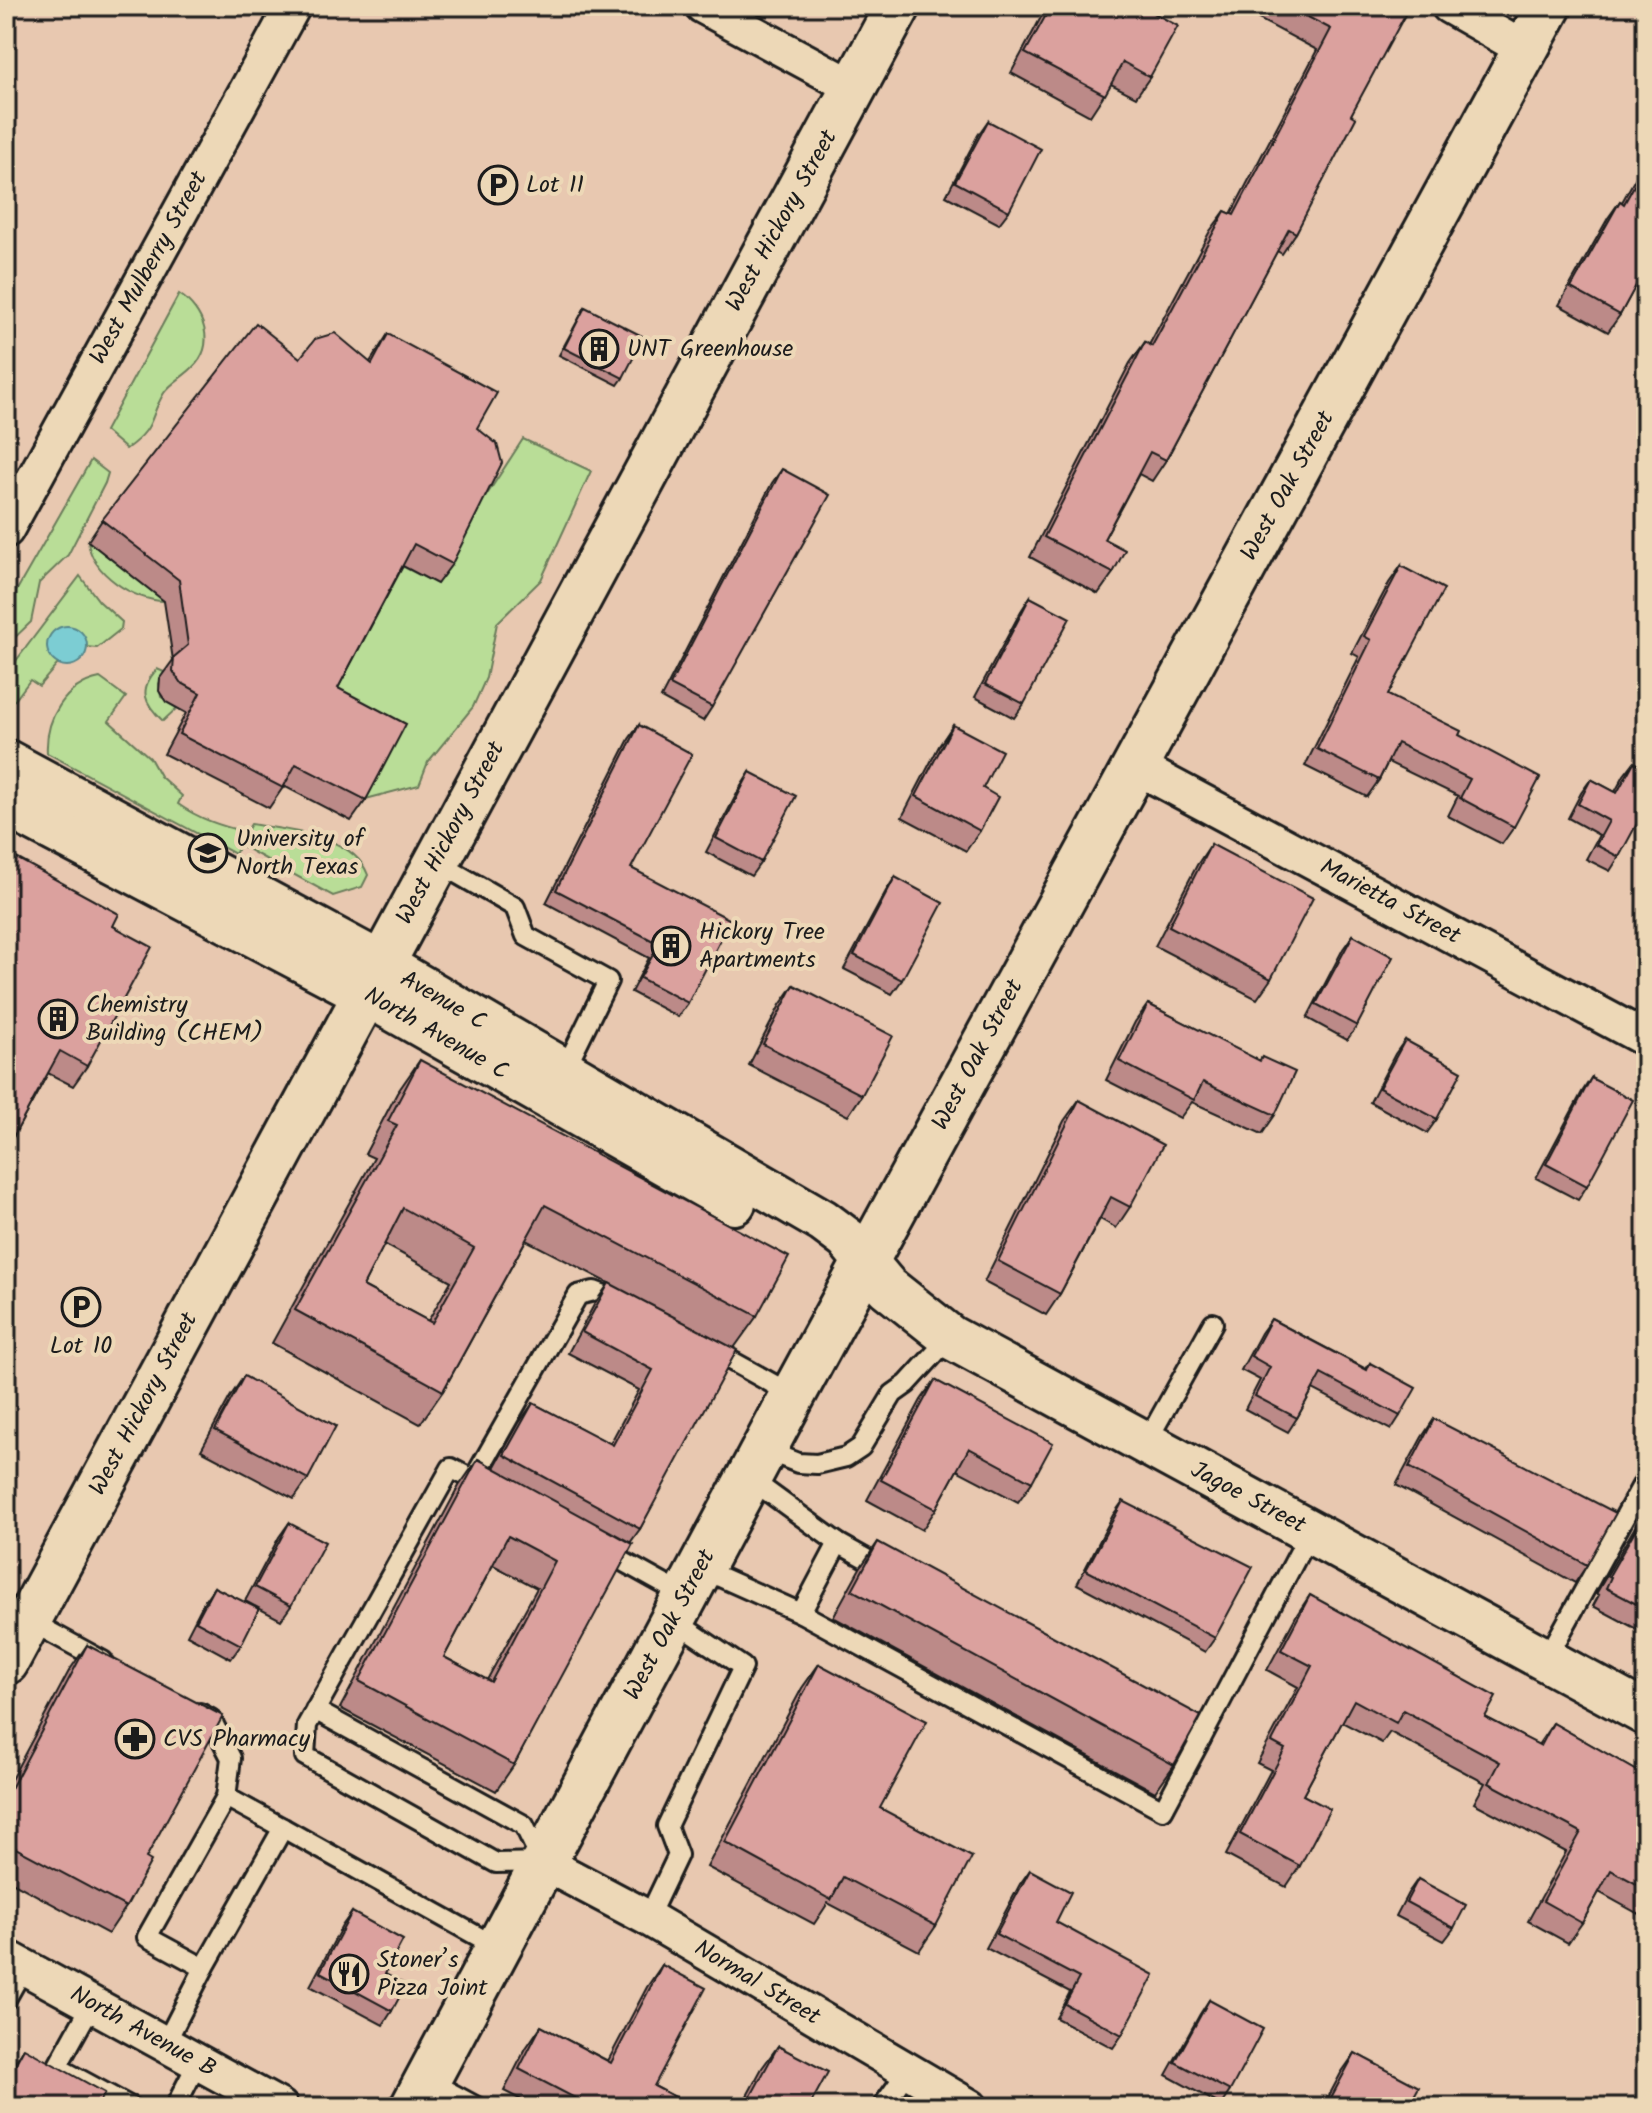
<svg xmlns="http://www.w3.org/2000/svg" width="1652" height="2113" viewBox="0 0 1652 2113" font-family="Kalam,sans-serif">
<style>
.green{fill:#b9dd97;stroke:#6a7c5a;stroke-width:2}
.water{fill:#7ccdd3;stroke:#56868a;stroke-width:2}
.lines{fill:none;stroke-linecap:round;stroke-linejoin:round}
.service-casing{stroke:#1c1c1c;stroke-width:24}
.minor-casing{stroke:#1c1c1c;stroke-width:40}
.tertiary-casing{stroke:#1c1c1c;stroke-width:48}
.secondary-casing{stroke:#1c1c1c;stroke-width:50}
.service{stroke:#edd8b7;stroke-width:18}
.minor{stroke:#edd8b7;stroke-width:34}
.tertiary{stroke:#edd8b7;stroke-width:42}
.secondary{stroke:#edd8b7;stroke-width:44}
.wall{fill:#bc8a88;stroke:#1c1c1c;stroke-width:2;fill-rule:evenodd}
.building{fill:#dba19e;stroke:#1c1c1c;stroke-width:2;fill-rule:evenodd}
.labels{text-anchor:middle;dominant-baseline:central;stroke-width:8;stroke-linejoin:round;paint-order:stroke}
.poi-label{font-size:24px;fill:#1c1c1c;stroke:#edd8b7;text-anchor:start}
.street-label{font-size:24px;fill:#1c1c1c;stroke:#edd8b7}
</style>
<rect width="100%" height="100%" fill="#e8c8b0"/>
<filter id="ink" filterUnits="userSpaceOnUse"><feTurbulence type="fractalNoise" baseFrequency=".0125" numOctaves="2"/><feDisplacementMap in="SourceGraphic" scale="16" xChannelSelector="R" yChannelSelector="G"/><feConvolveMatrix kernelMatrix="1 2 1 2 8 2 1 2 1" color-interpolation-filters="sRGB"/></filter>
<g filter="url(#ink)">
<g class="green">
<path d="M179,294C204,310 217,345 192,368C183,377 171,383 164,393C148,419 157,427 126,449L105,431Z"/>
<path d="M523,439L591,471L541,580L497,623L486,678L473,707L428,762L419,785L362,800L323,708L400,565L437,584L477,510Z"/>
<path d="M91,460L108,473L105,483L68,555L39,583L31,622L6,646V609Z"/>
<path d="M88,541L164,601C134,601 91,573 88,541Z"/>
<path d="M80,576L99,601L122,622L121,629L97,648L86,647L85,641L55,631L48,642L53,660L58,664L39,686L30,680L15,700L6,702V674Z"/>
<path d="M157,669L164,672L159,684L161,697L178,707L163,721C144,703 138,690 157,669Z"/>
<path d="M100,678L126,697L109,721L150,758L160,776L182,796L178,804C199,819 221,826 246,832L251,824C288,831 353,834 368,875L362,887L333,896L240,845L235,854L47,753C45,719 65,685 100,678Z"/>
</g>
<circle class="water" cx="67" cy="646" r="20"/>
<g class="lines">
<defs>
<g id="service">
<path d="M435,861L515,907L526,936L608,981L564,1071"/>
<path d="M712,1350L793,1395"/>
<path d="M1146,1443L1213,1323"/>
<path d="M765,1450L798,1463L817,1464L846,1457L861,1447L893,1394L907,1384L950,1337"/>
<path d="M749,1478L838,1543L888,1571"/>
<path d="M473,1480L578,1295L594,1291L623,1302"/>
<path d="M604,1551L685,1596"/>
<path d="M700,1568L801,1613L1163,1810L1201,1739L1172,1723"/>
<path d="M801,1613L838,1543"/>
<path d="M28,1620L103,1661"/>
<path d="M1546,1660L1646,1478"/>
<path d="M315,1710L524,1825L542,1862L496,1863L305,1756L307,1725L451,1468L487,1487"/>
<path d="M1201,1739L1310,1532"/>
<path d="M283,1828L497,1947"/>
<path d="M648,1918L678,1855L667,1826L743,1667L672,1619"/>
<path d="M204,1968L283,1828L226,1797"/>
<path d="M6,1999L24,1967"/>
<path d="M92,2004L57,2067L131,2107"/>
<path d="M165,2044L204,1968L147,1937L226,1797L231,1758L211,1719L200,1713"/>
<path d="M427,2080L477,2107"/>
<path d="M175,2107L198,2062"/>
<path d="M882,2107L907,2072"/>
</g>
<g id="minor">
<path d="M703,6L855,88"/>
<path d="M1449,6L1526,50"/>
<path d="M6,530L293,6"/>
<path d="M1135,766L1646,1039"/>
<path d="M542,1862L648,1918L970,2107"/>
<path d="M6,1957L280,2107"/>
</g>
<g id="tertiary">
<path d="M6,761L380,963L823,1221L847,1239L887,1287L950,1337L1646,1714"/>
<path d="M6,805L364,993L734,1203"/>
</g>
<g id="secondary">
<path d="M6,1662L898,6"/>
<path d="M413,2107L793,1395L1549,6"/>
</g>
</defs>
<use href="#service" class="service-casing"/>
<use href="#minor" class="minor-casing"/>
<use href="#tertiary" class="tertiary-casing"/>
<use href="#secondary" class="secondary-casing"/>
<use href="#service" class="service"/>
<use href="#minor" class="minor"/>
<use href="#tertiary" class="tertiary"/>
<use href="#secondary" class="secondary"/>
</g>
<g class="wall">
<path d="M1047,6H1141L1150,77L1136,97L1111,84L1090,116L1011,73Z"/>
<path d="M1244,6H1392L1351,115L1296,233L1282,254L1277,251L1166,460L1152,481L1139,474L1104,539L1113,573L1098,594L1030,557L1130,363L1145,342L1149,345L1210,231L1225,211L1231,214L1317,50L1242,10Z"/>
<path d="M988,121L1009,211L999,224L946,196L978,135Z"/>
<path d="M1646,159V290L1636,285L1620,315L1608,332L1559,305L1608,218L1620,201L1622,202Z"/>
<path d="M585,307L623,378L618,385L559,355Z"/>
<path d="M388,334L477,428L452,564L437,584L403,566L338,688L366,800L351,821L284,786L269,808L164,754L186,713L166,702L159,691L160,678L173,660L164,601L88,541L102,520L300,358L370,362Z"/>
<path d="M782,469L712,707L703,721L661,698L772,483Z"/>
<path d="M1401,566L1388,695L1459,735L1514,827L1502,844L1448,816L1458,796L1388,762L1379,780L1367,797L1305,766L1359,657L1352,653L1389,583Z"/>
<path d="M1030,597L1024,704L1014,718L975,697L1021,611Z"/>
<path d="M639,725L631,868L688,1003L678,1017L631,992L649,958L546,903L629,739Z"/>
<path d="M953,725L983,788L980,831L966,851L902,817L939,746Z"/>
<path d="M1634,762L1619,857L1610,871L1586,859L1599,835L1568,818L1581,793L1591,779L1615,792L1624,775Z"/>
<path d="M750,772L761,862L751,876L706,852L741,786Z"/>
<path d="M1211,844L1271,979L1257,999L1155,946L1197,865Z"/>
<path d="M9,854L113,926L87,1066L73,1086L48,1073L6,1150V859Z"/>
<path d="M895,877L902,980L892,994L844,969L886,891Z"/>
<path d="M1353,935L1357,1026L1347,1040L1307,1018L1343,949Z"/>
<path d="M794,985L862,1095L848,1116L749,1065L780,1005Z"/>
<path d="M1148,1004L1259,1061L1262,1057L1275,1115L1262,1134L1192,1102L1180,1118L1106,1080L1135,1022Z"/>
<path d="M1405,1040L1437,1119L1427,1133L1370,1102L1395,1054Z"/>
<path d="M420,1060L757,1316L734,1348L640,1529L630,1543L514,1765L496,1791L340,1708L459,1486L478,1459L494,1468L519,1423L533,1403L610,1444L639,1390L568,1353L595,1303L609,1283L526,1240L443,1391L420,1424L272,1343L374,1158L365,1154L397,1093ZM384,1244L451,1281L428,1321L363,1286ZM493,1565L537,1588L487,1680L444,1657Z"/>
<path d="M1591,1078L1587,1186L1578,1200L1536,1178L1582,1092Z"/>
<path d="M1079,1100L1130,1207L1116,1228L1100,1219L1060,1294L1046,1315L984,1282L1064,1121Z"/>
<path d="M1271,1319L1366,1369L1370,1363L1400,1416L1391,1430L1313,1389L1297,1418L1288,1432L1245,1409L1260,1380L1241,1370L1261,1333Z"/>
<path d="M244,1376L308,1479L294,1499L201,1450L230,1397Z"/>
<path d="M935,1380L1032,1482L1018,1502L957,1470L936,1509L922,1530L867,1500L921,1400Z"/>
<path d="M1434,1419L1587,1565L1575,1583L1396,1485L1422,1437Z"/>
<path d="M1123,1501L1215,1638L1205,1652L1077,1584L1113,1515Z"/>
<path d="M1646,1508V1634L1593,1606L1599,1595L1596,1594Z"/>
<path d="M289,1523L291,1606L281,1620L245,1601L279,1537Z"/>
<path d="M878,1542L1174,1765L1155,1792L833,1617L860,1568Z"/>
<path d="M214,1587L241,1645L231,1659L187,1635L205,1600Z"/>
<path d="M1310,1595L1485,1717L1538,1745L1553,1723L1646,1776V1918L1599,1892L1582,1923L1568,1943L1528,1921L1566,1852L1474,1803L1485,1783L1390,1732L1382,1743L1342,1722L1303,1795L1300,1866L1286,1887L1226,1855L1271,1770L1257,1763L1298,1687L1267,1670L1296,1616Z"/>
<path d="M87,1645L146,1858L126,1907L108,1934L6,1879V1789L69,1671Z"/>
<path d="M819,1664L880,1808L936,1926L919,1951L828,1903L814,1924L707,1867L802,1688Z"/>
<path d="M1030,1870L1056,1922L1122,2035L1113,2048L1056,2018L1070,1992L986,1948L1020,1884Z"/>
<path d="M1418,1879L1454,1928L1444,1941L1396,1916L1408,1893Z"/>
<path d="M352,1912L385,1974L392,2011L383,2025L310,1986L342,1926Z"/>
<path d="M662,1965L654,2086L694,2107H535L504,2091L526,2048L541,2026L608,2061L647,1987Z"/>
<path d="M1209,2000L1230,2091L1221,2105L1166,2075L1200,2014Z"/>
<path d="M778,2046L809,2107H741L762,2068Z"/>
<path d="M24,2048L6,2107V2075Z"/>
<path d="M1355,2053L1408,2107H1323L1341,2073Z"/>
</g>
<g class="building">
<path d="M1051,6H1141L1178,26L1150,77L1123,62L1105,95L1025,53Z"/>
<path d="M1287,6H1392L1406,13L1351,115L1356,118L1296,233L1289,229L1166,460L1150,452L1104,539L1125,550L1113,573L1044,537L1145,342L1152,346L1225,211L1234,215L1331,29Z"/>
<path d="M988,121L1041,149L1009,211L955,182Z"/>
<path d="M1646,164V267L1620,315L1571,288L1620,201L1624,204Z"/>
<path d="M585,307L644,337L623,378L564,348Z"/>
<path d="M256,323L300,358L315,339L335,333L372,364L388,334L497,393L477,428L497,444L502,463L452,564L414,544L338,688L406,724L366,800L296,764L283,788L179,734L200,693L180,682L173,671L174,657L188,645L179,580L102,520Z"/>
<path d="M782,469L830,495L712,707L670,685Z"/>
<path d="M1401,566L1444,589L1388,695L1461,731L1459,735L1540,778L1514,827L1460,798L1470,779L1397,743L1379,780L1317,749L1371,640L1364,636Z"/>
<path d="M1030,597L1070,618L1024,704L985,684Z"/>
<path d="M639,725L692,754L631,868L731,920L688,1003L640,978L659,944L556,890Z"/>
<path d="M953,725L1002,751L983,788L998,797L980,831L916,796Z"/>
<path d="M1634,762L1646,768V807L1619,857L1596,845L1609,821L1578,804L1591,779L1617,793Z"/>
<path d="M750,772L796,796L761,862L716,838Z"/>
<path d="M1211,844L1313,898L1271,979L1169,926Z"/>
<path d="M9,854L119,914L113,926L152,947L87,1066L60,1051L6,1150V861Z"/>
<path d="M895,877L943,903L902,980L854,955Z"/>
<path d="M1353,935L1393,957L1357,1026L1316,1004Z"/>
<path d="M794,985L893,1036L862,1095L763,1044Z"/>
<path d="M1148,1004L1260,1061L1262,1057L1295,1072L1275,1115L1203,1082L1194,1100L1119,1061Z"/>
<path d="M1405,1040L1462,1071L1437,1119L1379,1088Z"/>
<path d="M420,1060L789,1257L757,1316L545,1205L443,1391L295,1310L397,1125L388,1121ZM403,1208L474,1248L432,1323L363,1286Z"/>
<path d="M1591,1078L1633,1100L1587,1186L1546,1164Z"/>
<path d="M1079,1100L1163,1145L1130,1207L1111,1197L1060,1294L998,1261Z"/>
<path d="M609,1283L737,1350L640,1529L504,1455L533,1403L613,1445L653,1370L582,1332Z"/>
<path d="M1271,1319L1367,1370L1370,1363L1416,1388L1400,1416L1321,1374L1297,1418L1255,1396L1270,1367L1251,1356Z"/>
<path d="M244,1376L336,1426L308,1479L215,1430Z"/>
<path d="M935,1380L1053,1443L1032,1482L969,1448L936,1509L881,1480Z"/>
<path d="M1434,1419L1616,1513L1587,1565L1409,1467Z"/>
<path d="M478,1459L633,1544L514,1765L359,1681ZM508,1536L555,1561L491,1682L444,1657Z"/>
<path d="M1123,1501L1253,1567L1215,1638L1086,1570Z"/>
<path d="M1646,1511V1609L1606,1588L1611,1577L1609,1576Z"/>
<path d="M289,1523L325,1542L291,1606L255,1587Z"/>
<path d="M878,1542L1201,1716L1174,1765L852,1590Z"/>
<path d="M214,1587L259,1609L241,1645L196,1621Z"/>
<path d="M1310,1595L1496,1697L1485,1717L1541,1746L1553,1723L1646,1776V1889L1611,1870L1582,1923L1543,1901L1581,1832L1489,1783L1500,1762L1403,1710L1396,1723L1354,1700L1303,1795L1330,1809L1300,1866L1240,1834L1285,1749L1272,1742L1312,1666L1281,1650Z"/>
<path d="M87,1645L223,1716L146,1858L151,1861L126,1907L6,1843V1798Z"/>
<path d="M819,1664L927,1721L880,1808L972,1857L936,1926L843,1877L831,1900L725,1842Z"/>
<path d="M1030,1870L1071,1892L1056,1922L1154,1975L1122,2035L1065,2004L1079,1978L996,1934Z"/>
<path d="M1418,1879L1466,1905L1454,1928L1406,1902Z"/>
<path d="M352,1912L403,1940L385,1974L406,1985L392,2011L320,1972Z"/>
<path d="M662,1965L706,1988L654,2086L694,2107H592L519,2069L541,2026L611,2063Z"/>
<path d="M1209,2000L1263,2029L1230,2091L1175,2062Z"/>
<path d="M778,2046L828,2072L809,2107H745Z"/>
<path d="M24,2048L105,2093L97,2107H6V2081Z"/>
<path d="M1355,2053L1419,2087L1408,2107H1326Z"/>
</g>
</g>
<defs>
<symbol id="parking-ring" viewBox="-11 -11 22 22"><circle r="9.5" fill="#edd8b7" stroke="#1c1c1c" stroke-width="1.5"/><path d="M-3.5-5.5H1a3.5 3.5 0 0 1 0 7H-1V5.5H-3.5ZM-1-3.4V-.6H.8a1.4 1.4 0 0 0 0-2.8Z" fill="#1c1c1c"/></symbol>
<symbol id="building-ring" viewBox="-11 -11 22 22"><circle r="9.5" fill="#edd8b7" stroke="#1c1c1c" stroke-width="1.5"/><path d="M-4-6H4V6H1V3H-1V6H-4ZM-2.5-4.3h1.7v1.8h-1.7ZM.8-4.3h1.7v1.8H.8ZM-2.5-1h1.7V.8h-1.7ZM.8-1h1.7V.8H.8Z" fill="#1c1c1c"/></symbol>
<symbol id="university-ring" viewBox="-11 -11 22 22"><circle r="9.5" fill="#edd8b7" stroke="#1c1c1c" stroke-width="1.5"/><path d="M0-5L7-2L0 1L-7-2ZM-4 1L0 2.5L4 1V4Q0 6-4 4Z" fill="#1c1c1c"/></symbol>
<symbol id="pharmacy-ring" viewBox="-11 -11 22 22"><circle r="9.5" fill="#edd8b7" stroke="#1c1c1c" stroke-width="1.5"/><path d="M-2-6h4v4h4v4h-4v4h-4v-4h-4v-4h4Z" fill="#1c1c1c"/></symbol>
<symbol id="restaurant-ring" viewBox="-11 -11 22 22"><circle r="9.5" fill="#edd8b7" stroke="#1c1c1c" stroke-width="1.5"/><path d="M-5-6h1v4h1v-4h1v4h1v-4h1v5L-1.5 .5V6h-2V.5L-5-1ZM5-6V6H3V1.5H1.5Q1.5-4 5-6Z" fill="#1c1c1c"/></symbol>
</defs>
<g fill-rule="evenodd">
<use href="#parking-ring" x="476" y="163" width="44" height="44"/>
<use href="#building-ring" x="577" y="327" width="44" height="44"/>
<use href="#university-ring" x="186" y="831" width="44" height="44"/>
<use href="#building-ring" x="649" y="924" width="44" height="44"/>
<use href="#building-ring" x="36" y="997" width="44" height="44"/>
<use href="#parking-ring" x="59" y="1285" width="44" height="44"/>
<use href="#pharmacy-ring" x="113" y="1717" width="44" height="44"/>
<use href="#restaurant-ring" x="327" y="1952" width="44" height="44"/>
</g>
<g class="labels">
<g class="poi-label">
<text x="526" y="185">Lot 11</text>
<text x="627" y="349">UNT Greenhouse</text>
<text x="236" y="839">University of<tspan x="236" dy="28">North Texas</tspan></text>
<text x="699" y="932">Hickory Tree<tspan x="699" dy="28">Apartments</tspan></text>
<text x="86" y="1005">Chemistry<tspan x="86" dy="28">Building (CHEM)</tspan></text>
<text x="81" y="1346" text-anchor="middle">Lot 10</text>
<text x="163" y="1739">CVS Pharmacy</text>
<text x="377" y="1960">Stoner’s<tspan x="377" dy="28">Pizza Joint</tspan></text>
</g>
<g class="street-label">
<text transform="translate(782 221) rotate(-61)">West Hickory Street</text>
<text transform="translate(149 268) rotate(-61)">West Mulberry Street</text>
<text transform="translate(1288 486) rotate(-61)">West Oak Street</text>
<text transform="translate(451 833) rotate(-62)">West Hickory Street</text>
<text transform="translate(1390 902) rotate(28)">Marietta Street</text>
<text transform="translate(443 1001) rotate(30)">Avenue C</text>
<text transform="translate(436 1034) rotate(30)">North Avenue C</text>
<text transform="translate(978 1055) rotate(-62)">West Oak Street</text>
<text transform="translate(144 1404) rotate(-62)">West Hickory Street</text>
<text transform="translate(1248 1498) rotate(28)">Jagoe Street</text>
<text transform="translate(670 1625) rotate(-62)">West Oak Street</text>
<text transform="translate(757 1983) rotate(31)">Normal Street</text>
<text transform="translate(143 2032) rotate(29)">North Avenue B</text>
</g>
</g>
<rect width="1652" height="2113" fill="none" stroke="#edd8b7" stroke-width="32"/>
<rect x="16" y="16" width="1620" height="2081" fill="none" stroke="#1c1c1c" stroke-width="3" filter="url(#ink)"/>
</svg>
